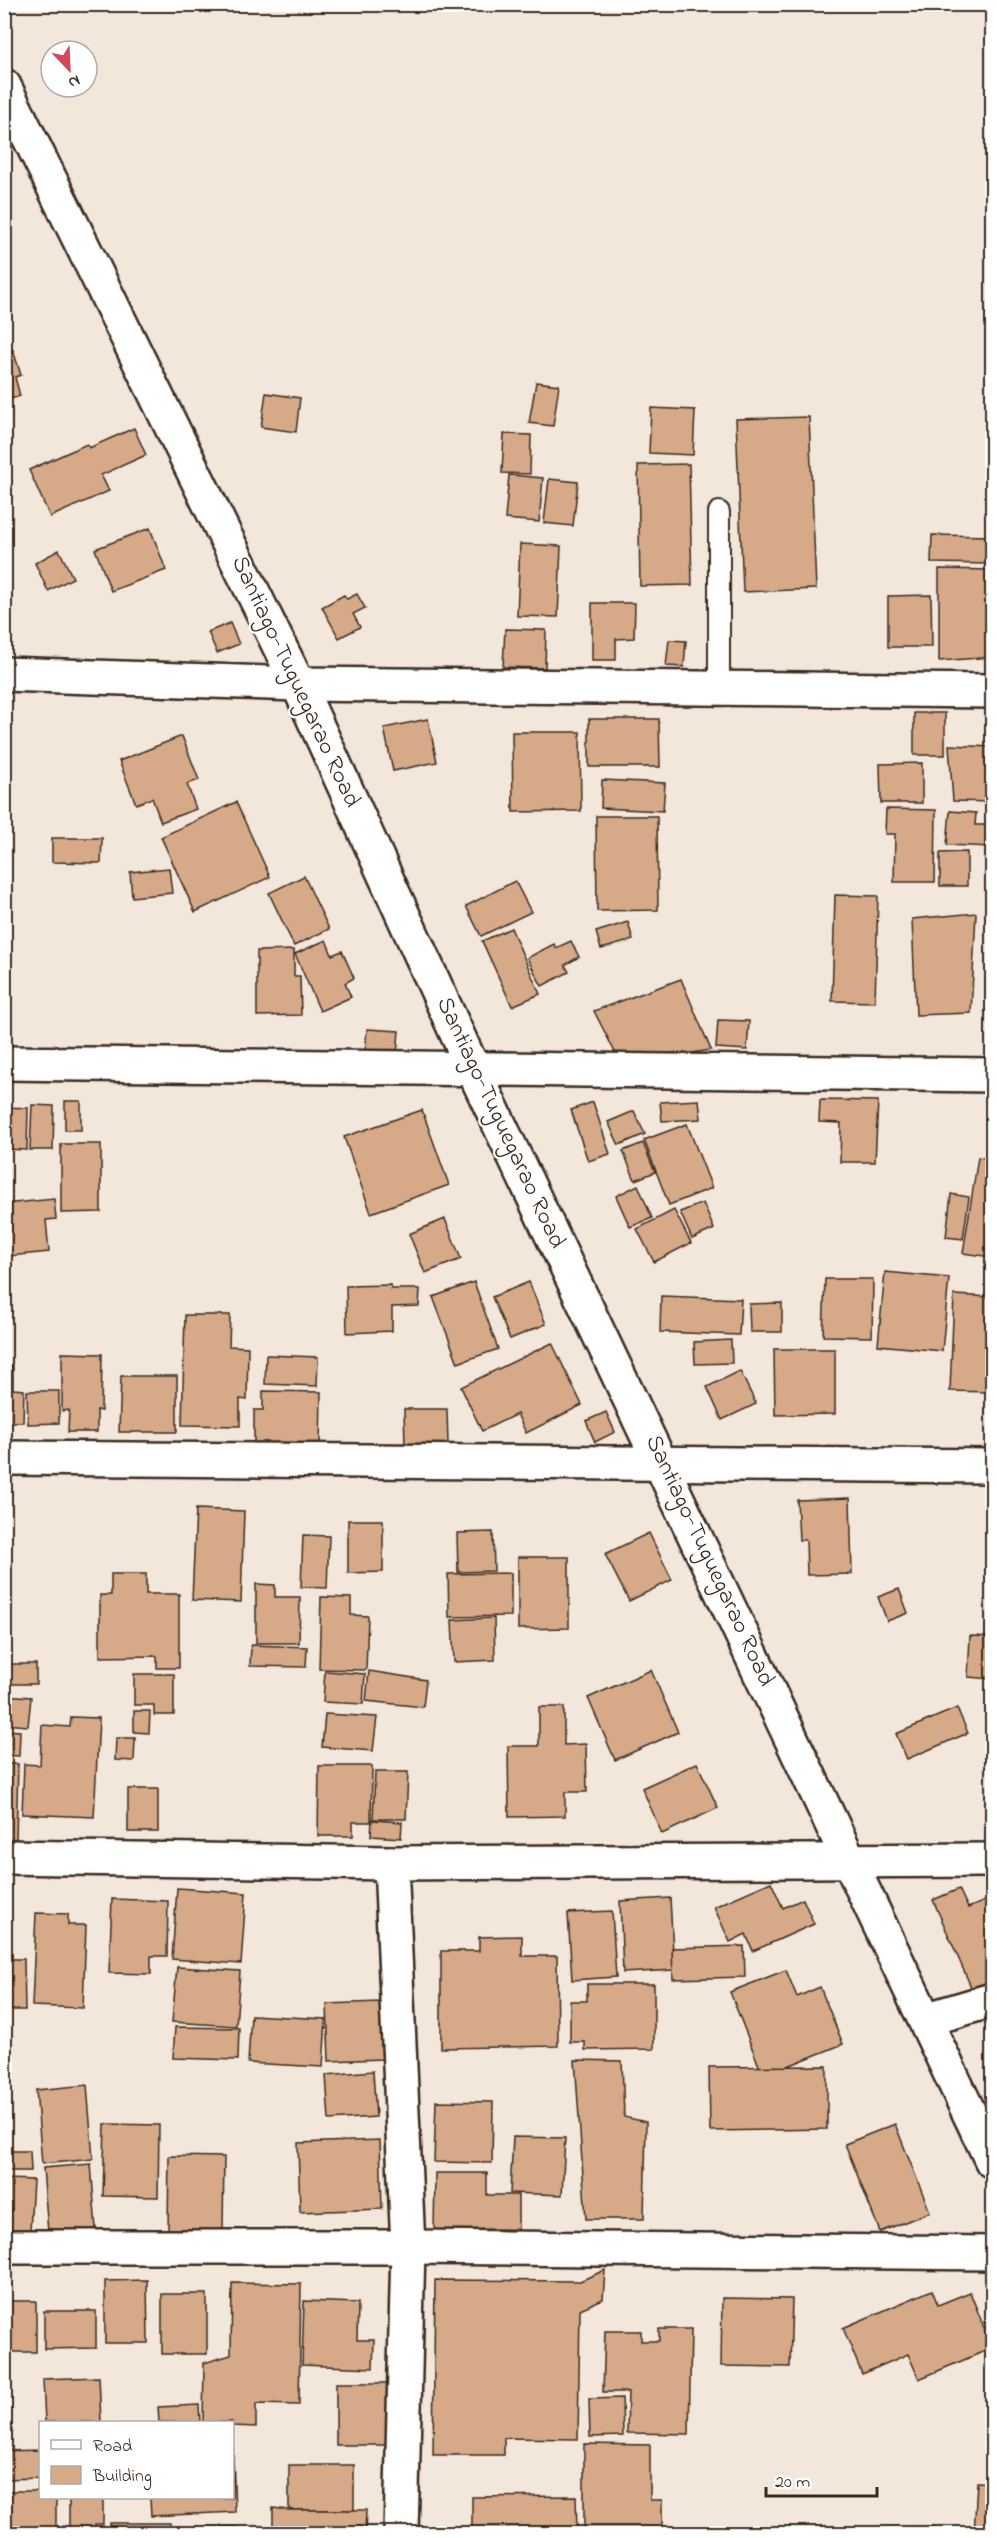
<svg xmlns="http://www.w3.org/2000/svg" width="997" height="2538" viewBox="0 0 997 2538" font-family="'Indie Flower',sans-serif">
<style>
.building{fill:#d6aa88;stroke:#3b2a1e;stroke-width:1.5}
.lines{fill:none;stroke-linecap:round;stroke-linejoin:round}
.service-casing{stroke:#3b2a1e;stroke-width:24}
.minor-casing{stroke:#3b2a1e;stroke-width:38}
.trunk-casing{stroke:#3b2a1e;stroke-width:38}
.service{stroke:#fff;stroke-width:20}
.minor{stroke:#fff;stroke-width:33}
.trunk{stroke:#fff;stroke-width:33}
.labels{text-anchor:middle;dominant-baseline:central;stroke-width:4.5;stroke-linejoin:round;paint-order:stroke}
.street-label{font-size:24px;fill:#3b2a1e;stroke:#fff}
</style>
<rect width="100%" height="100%" fill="#f3e6db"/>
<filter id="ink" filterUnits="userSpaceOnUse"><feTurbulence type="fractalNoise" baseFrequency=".0167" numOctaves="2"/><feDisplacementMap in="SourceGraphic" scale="12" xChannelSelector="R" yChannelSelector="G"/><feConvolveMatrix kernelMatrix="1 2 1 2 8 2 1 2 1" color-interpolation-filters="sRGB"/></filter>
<g filter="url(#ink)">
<g class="building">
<path d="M13,350L21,375L15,377L20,396L4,401V353Z"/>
<path d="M536,382L559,385L553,426L529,423Z"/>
<path d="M266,393L300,398L296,432L261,427Z"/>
<path d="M651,408L695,410L693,455L649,453Z"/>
<path d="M809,417L816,589L743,592L736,419Z"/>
<path d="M134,428L146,455L101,475L109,491L50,517L29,470L87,444L89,448Z"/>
<path d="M987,430H992V457H988Z"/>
<path d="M504,434L531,435L530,474L502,473Z"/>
<path d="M689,464L692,585L640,586L638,465Z"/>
<path d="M509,475L543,478L539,522L505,519Z"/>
<path d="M549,479L578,482L573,526L544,523Z"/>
<path d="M150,528L166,570L111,591L95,549Z"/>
<path d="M932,535L992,536V564L931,563Z"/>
<path d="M520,544L561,546L558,617L517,616Z"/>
<path d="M59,550L73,578L48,591L35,563Z"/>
<path d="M939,569L992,570V657L939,661Z"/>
<path d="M357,594L365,608L353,614L360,627L339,638L322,607L344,595L347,599Z"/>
<path d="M931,595L932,647H888V596Z"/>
<path d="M592,603H635L634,638L616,639V660H592Z"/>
<path d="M230,623L239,644L217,653L208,632Z"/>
<path d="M505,629L546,630L545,668L503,667Z"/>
<path d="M669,640L686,641L684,667L666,666Z"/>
<rect x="914" y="713" width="31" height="42"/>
<path d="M428,719L437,762L393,771L384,728Z"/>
<path d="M589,719H659L660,767H589Z"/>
<path d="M512,732H580L581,811L513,812Z"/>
<path d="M182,736L199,780L187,784L196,809L161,822L152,798L136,804L119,761Z"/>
<path d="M949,745L992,747V802L953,801Z"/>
<path d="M922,763V803H881L880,764Z"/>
<path d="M602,780L665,783L663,811L601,808Z"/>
<path d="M236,802L270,877L195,912L161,837Z"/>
<path d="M886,809L936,810L935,882H894L895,834H885Z"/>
<path d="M950,811L976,813L975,825H992V847L947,845Z"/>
<path d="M596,816H657L658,910L597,911Z"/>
<path d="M52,838H102L101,863L52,862Z"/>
<path d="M967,852V886H940V853Z"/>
<path d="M169,868L172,893L132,897L130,872Z"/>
<path d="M304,876L329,929L294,946L269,893Z"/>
<path d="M515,881L531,912L481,936L466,906Z"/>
<path d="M835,895L878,896L875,1002L832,1001Z"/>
<path d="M976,913L971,1013L916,1015L912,919Z"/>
<path d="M628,922L633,940L601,949L596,932Z"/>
<path d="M511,928L540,994L512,1006L482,941Z"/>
<path d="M326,940L332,955L342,951L354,978L345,983L351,997L320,1011L295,954Z"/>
<path d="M571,941L579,957L565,965L569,972L542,986L527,958L554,944L556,948Z"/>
<path d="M294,950V976H300L301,1015L257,1016V951Z"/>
<path d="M681,979L711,1050L621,1064L594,1011Z"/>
<path d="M718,1020L749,1021L747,1050L716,1048Z"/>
<path d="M367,1029L399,1031L397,1054L365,1052Z"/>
<path d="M699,1100L701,1119L662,1121L660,1102Z"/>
<path d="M820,1100L878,1101L875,1162H840L841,1123L819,1122Z"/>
<rect x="65" y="1101" width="16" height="29"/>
<path d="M593,1102L610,1154L588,1161L571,1110Z"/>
<path d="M32,1105L54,1106L53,1150H30Z"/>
<path d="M4,1107L28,1108L27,1150L4,1149Z"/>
<path d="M422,1110L449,1185L371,1213L344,1137Z"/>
<path d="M634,1111L645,1134L619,1145L608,1122Z"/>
<path d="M687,1124L712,1188L669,1205L644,1140Z"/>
<path d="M643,1143L655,1172L635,1180L623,1151Z"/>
<path d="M61,1144H101V1212L61,1213Z"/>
<path d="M978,1157L992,1159V1257L963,1253Z"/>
<path d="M638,1185L652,1218L630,1227L616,1196Z"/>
<path d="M951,1194L969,1197L963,1239L946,1237Z"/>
<path d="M54,1199L56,1219L46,1220L49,1252L9,1256L8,1235L4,1236V1204Z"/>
<path d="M703,1203L714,1229L692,1239L680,1212Z"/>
<path d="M674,1210L691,1243L654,1262L637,1229Z"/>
<path d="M445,1219L461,1259L425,1273L409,1234Z"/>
<path d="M885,1272L949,1278L942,1351L878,1345Z"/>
<path d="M825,1279H873L872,1337L823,1336Z"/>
<path d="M474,1282L498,1349L458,1363L433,1297Z"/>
<path d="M529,1282L546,1324L510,1339L492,1297Z"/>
<path d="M391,1285V1289H420L419,1306L392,1307V1331L347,1333L346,1286Z"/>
<path d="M954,1295L992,1297V1392L950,1391Z"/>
<path d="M661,1296L741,1299L739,1335L660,1332Z"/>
<path d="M782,1303V1332H750L749,1304Z"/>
<path d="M185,1315H230L229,1346L248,1347L247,1400L240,1399V1426L182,1425Z"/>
<path d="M731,1340L732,1363L695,1364L694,1342Z"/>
<path d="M552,1343L582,1405L526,1433L517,1414L482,1431L461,1387Z"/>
<path d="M774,1349H835V1414L775,1415Z"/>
<path d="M62,1353L102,1354L101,1411L97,1410V1432H68L69,1410L62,1411Z"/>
<path d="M266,1355L318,1357L317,1386L265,1384Z"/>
<path d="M4,1366H13V1389L24,1390L23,1422H4Z"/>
<path d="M740,1371L756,1404L722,1420L707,1387Z"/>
<path d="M121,1376H177V1432H119Z"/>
<path d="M27,1391H59V1423L28,1424Z"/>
<path d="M263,1391L321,1392L320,1448L254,1446V1410H263Z"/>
<path d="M404,1409H447L448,1444L405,1445Z"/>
<path d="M606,1412L615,1432L595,1442L586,1421Z"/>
<path d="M850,1498L852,1574L807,1575L806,1540H799L797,1500Z"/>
<path d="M196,1509L244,1511L241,1602L192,1600Z"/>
<path d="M348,1520H383V1572L348,1573Z"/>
<path d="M493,1532L494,1571L458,1572L457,1533Z"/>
<path d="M649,1533L672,1580L629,1601L605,1554Z"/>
<path d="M303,1535L329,1536L327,1588L301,1587Z"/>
<path d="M518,1557H569V1628L518,1629Z"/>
<path d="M511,1573V1616L449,1617L448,1574Z"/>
<path d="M111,1574H146V1594H179V1668H157V1656L100,1657V1595H111Z"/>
<path d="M256,1584L275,1585V1597H300L299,1643H256Z"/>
<path d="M899,1589L908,1613L887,1621L878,1597Z"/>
<path d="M321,1597L351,1598V1615L368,1616L366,1670L319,1669Z"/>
<path d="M494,1618L495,1660L454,1662L452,1620Z"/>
<path d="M970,1636L992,1637V1679L968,1677Z"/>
<path d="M251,1645L307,1647L306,1667L250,1666Z"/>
<rect x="4" y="1664" width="32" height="20"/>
<path d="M651,1670L678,1732L615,1760L588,1698Z"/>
<path d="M325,1671L365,1674L363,1704L323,1702Z"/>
<path d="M369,1671L426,1680L423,1707L366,1701Z"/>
<path d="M134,1674H174V1715H154V1705H134Z"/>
<path d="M4,1695L31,1697L28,1726L4,1724Z"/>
<path d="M539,1707H564V1745L586,1744L587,1792H565V1816L509,1817L508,1746H539Z"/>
<path d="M957,1708L968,1733L907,1759L896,1734Z"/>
<path d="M134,1711H150L149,1733L134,1732Z"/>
<path d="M325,1714L377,1717L373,1751L322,1747Z"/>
<path d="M71,1717L99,1718L94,1817L22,1814L24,1764L40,1765L42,1725L70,1727Z"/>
<path d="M4,1730L20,1731L19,1756L4,1755Z"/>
<path d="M116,1738H135L134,1761L115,1760Z"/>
<path d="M697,1763L718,1808L662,1834L642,1788Z"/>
<path d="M4,1764H18L16,1841H4Z"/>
<path d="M319,1766H372L371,1822H353V1836H318Z"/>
<path d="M375,1772H408L406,1819H373Z"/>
<rect x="128" y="1789" width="30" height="43"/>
<path d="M372,1820L402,1822L401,1838L371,1836Z"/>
<path d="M771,1882L783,1908L803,1899L814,1924L753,1951L746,1934L730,1942L714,1907Z"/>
<path d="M177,1888L246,1893L241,1964L172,1959Z"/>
<path d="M959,1889L968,1908L992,1898V1988L975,1996L933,1900Z"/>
<path d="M670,1898L674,1970L623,1973L620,1901Z"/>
<path d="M112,1899L168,1901L167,1956H151V1974L109,1973Z"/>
<path d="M612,1911L616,1977L572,1980L568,1913Z"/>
<path d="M36,1913L68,1914V1925H86L83,2008L32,2006Z"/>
<path d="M522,1936V1956H557L558,2046L441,2048V1951H479V1937Z"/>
<path d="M744,1946L745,1977L673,1979L672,1948Z"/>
<path d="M4,1959H24L25,2010H4Z"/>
<path d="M177,1967L240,1971L236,2026L172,2022Z"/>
<path d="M786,1970L797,1997L820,1987L843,2044L763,2076L730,1992Z"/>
<path d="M587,1984H654V2049L585,2050V2042H570V2001H587Z"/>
<path d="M380,2002L382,2059L329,2061L327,2004Z"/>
<path d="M251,2015L326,2019L323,2067L248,2063Z"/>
<path d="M175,2027L239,2028L238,2060L173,2058Z"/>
<path d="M575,2060L622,2061L624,2117L646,2122L644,2219H586Z"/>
<path d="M827,2066V2129L710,2131L709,2067Z"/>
<path d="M373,2071L376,2117L329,2120L326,2075Z"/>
<path d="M87,2085L93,2159L42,2164L36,2090Z"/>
<path d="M436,2101L493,2102L492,2163L434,2162Z"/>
<path d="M105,2124L159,2125L158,2197L103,2196Z"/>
<path d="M895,2124L930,2212L880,2232L845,2144Z"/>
<path d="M513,2137L565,2138L562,2195L510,2193Z"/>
<path d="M380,2140L382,2209L300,2212L298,2143Z"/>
<path d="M4,2151H30L31,2171H4Z"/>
<path d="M169,2156L224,2157L223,2229H168Z"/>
<path d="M91,2164L96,2229L48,2232L43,2168Z"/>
<path d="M435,2173H487V2195H518V2229L434,2230Z"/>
<path d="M4,2179L33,2180L30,2231L4,2230Z"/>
<path d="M605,2270L603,2299L580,2309L578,2439L504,2438V2455H433L435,2280L580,2281Z"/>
<path d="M147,2280L148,2343H105V2281Z"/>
<path d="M232,2283L301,2284L299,2405L256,2404V2427L232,2426V2422H203L204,2363L231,2355Z"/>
<path d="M932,2290L938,2305L970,2292L992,2348L919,2379L908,2354L862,2374L843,2328Z"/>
<rect x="162" y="2294" width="45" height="60"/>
<path d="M722,2298L792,2299L790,2367L721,2366Z"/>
<rect x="4" y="2301" width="32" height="51"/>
<path d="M304,2301L358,2303L357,2340H374L373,2368L302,2365Z"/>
<path d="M44,2311H96V2348L44,2349Z"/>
<path d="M659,2329H691L689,2434L627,2433L628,2392H603L605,2331H641V2341H659Z"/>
<path d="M99,2377L101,2422H45L43,2379Z"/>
<path d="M336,2383H389L388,2445H336Z"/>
<path d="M622,2398L623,2436L590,2437L589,2399Z"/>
<path d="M199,2405L200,2422H159L158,2407Z"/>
<path d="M584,2444L650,2445V2500H662V2534H584Z"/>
<path d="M40,2450V2478L4,2479V2451Z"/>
<path d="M233,2454L235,2512L151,2516L150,2498H232Z"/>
<rect x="289" y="2465" width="65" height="45"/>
<path d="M977,2482L992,2483V2534H974Z"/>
<path d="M4,2491H40V2498H56V2534H4Z"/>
<path d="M576,2496L577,2534H472V2497Z"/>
<path d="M69,2498H103V2524H95V2534H69Z"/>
<path d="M273,2508L289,2510H366L365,2534H273Z"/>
<rect x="110" y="2523" width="60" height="11"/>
<path d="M237,2527V2534H174V2528Z"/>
<path d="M934,2527V2534H857V2529Z"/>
</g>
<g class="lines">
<defs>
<path id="service" d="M719,689V512"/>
<g id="minor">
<path d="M4,674L298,684L992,691"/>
<path d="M4,1063L992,1075"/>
<path d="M4,1458L992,1466"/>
<path d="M4,1857L391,1863L992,1860"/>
<path d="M391,1863L408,2247L401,2534"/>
<path d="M925,2020L992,2000"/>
<path d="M4,2247H408L992,2253"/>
</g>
<path id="trunk" d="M4,86L298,684L473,1069L992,2161"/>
</defs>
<use href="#service" class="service-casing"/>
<use href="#minor" class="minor-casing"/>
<use href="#trunk" class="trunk-casing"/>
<use href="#service" class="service"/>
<use href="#minor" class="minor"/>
<use href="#trunk" class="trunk"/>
</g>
</g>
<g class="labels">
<g class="street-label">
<text transform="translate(295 682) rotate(65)">Santiago-Tuguegarao Road</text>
<text transform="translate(500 1123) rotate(65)">Santiago-Tuguegarao Road</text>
<text transform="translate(709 1561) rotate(65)">Santiago-Tuguegarao Road</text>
</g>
</g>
<rect width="997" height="2538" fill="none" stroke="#fff" stroke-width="24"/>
<rect x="12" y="12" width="973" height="2514" fill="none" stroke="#3b2a1e" stroke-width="2" filter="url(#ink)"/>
<rect x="39" y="2421" width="195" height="78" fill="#ffffff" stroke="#b1aaa5" stroke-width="1.5"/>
<rect x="51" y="2440" width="30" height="9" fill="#ffffff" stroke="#b1aaa5" stroke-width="1.5"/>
<text x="93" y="2451" font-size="18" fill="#3b2a1e">Road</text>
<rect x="51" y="2466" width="30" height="18" fill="#d6aa88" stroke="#b1aaa5" stroke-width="1.5"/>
<text x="93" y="2481" font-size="18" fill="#3b2a1e">Building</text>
<g transform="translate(69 69) rotate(157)"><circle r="28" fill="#ffffff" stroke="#b1aaa5" stroke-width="1.5"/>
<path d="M0-4.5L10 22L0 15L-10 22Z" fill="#d1495b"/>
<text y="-9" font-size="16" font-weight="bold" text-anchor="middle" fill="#3b2a1e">N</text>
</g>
<path d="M766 2487v9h111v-9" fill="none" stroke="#3b2a1e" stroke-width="3"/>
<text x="775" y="2487" font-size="18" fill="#3b2a1e" stroke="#ffffff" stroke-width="4.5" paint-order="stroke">20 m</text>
</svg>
